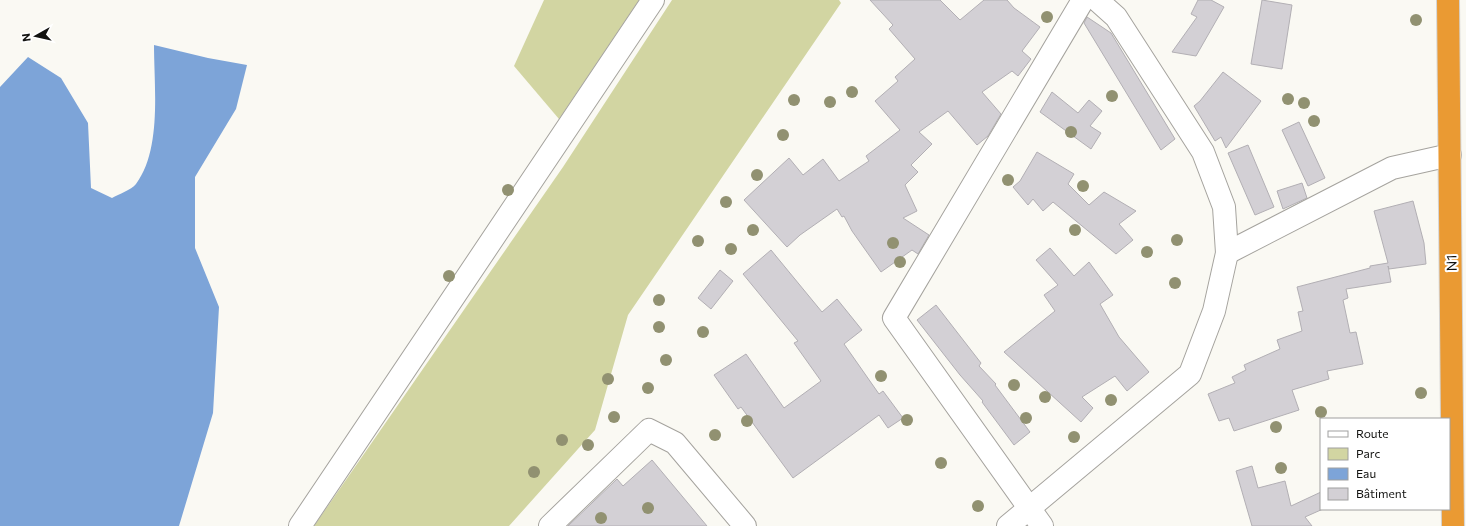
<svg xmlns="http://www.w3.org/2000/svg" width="1466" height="526" viewBox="0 0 1466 526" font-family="Commissioner,sans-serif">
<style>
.green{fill:#d2d5a2}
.water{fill:#7da4d8}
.building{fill:#d3d0d5;stroke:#b2afb4}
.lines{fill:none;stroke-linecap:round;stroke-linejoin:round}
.minor-casing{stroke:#a5a39e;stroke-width:24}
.highway-casing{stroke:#d4d4d4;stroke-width:24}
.minor{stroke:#fff;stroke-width:22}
.highway{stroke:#ea9a33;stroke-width:22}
.tree{fill:#919171}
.labels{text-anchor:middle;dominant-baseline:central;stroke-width:4;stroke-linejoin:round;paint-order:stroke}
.street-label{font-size:14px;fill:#121210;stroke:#fff}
</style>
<rect width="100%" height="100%" fill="#faf9f3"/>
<g class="green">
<path d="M544,0H639L559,119L514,66Z"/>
<path d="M672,0H839L841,3L628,315L595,430L509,526H314L563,167Z"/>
</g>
<path class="water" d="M154,45L208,58L247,65L236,109L195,177V248L219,307L213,413L179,526H0V87L28,57L61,78L88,123L91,188L112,198C119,194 131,190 136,184C162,149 154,87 154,45Z"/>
<g class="building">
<path d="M870,0H940L960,20L984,0H1007L1014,8L1040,27L1022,51L1031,59L1018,76L1012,71L982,92L1001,114L988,136L977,145L948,111L919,132L932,144L911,165L918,172L905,185L917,211L903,218L929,235L918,254L912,250L881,272L852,231L844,216L842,217L837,209L800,235L787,247L744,200L789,158L803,175L823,159L839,181L869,161L866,156L900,130L875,101L898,81L895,77L915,59L889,29L893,25Z"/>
<path d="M1198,0H1211L1224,7L1196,56L1172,52L1197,17L1191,14Z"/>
<path d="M1262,0L1292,5L1282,69L1251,64Z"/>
<path d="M1087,17L1111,33L1175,139L1161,150L1084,23Z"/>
<path d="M1223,72L1261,101L1226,148L1221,137L1215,141L1194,106L1200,101Z"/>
<path d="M1052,92L1078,113L1089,100L1102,111L1090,126L1101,133L1091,149L1040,112Z"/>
<path d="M1299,122L1325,178L1308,186L1282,130Z"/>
<path d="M1248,145L1274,207L1255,215L1228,153Z"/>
<path d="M1037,152L1074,174L1068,184L1089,205L1104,192L1136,211L1119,224L1133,240L1116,254L1053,202L1043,211L1033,199L1028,205L1013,187L1020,181Z"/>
<path d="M1302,183L1307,198L1283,209L1277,191Z"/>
<path d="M1413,201L1424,243L1426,264L1389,269L1388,266L1391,282L1346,289L1348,298L1343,300L1350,333L1356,332L1363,364L1327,371L1329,379L1292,390L1299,410L1234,431L1229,418L1219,421L1208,394L1235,383L1232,377L1246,370L1244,365L1280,349L1277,340L1302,331L1298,312L1303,311L1297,287L1370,268V266L1388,263L1374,211Z"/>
<path d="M1050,248L1074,276L1089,262L1113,295L1100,304L1119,337L1149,372L1127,391L1115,376L1082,397L1093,408L1081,422L1004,352L1055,311L1044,295L1058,285L1036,260Z"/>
<path d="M771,250L822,312L837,299L862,330L844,344L879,394L883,391L903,418L888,428L879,415L793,478L741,407L738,409L714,375L746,354L784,408L821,381L794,343L798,341L743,274Z"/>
<path d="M720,270L733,281L711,309L698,298Z"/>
<path d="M936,305L981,363L979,366L996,384L995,385L1030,432L1014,445L982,402L983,401L960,375L917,320Z"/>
<path d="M652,460L707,526H568L617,479L623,486Z"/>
<path d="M1252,466L1258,488L1285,481L1291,506L1321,492V509H1323L1305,517L1312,526H1252L1236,471Z"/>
</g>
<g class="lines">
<defs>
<g id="minor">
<path d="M1227,253L1392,168L1450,155"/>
<path d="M300,526L653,0"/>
<path d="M550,526L649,430L675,443L745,526"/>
<path d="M1008,526L1190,374L1214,311L1227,253L1224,207L1203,152L1116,17L1097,0"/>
<path d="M1042,526L894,318L1083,0"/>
</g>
<path id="highway" d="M1448,0L1453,526"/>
</defs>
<use href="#minor" class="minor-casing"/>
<use href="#highway" class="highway-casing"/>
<use href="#minor" class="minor"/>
<use href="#highway" class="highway"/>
</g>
<g class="tree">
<circle cx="1047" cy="17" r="6"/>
<circle cx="1416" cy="20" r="6"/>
<circle cx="852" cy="92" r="6"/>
<circle cx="1112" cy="96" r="6"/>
<circle cx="1288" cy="99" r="6"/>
<circle cx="794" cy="100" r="6"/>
<circle cx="830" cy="102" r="6"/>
<circle cx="1304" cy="103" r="6"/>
<circle cx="1314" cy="121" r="6"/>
<circle cx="1071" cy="132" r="6"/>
<circle cx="783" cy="135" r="6"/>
<circle cx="757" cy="175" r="6"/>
<circle cx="1008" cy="180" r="6"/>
<circle cx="1083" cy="186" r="6"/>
<circle cx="508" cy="190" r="6"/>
<circle cx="726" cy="202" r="6"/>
<circle cx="753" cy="230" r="6"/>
<circle cx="1075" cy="230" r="6"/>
<circle cx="1177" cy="240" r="6"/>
<circle cx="698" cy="241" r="6"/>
<circle cx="893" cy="243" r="6"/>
<circle cx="731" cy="249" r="6"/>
<circle cx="1147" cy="252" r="6"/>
<circle cx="900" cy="262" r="6"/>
<circle cx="449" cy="276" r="6"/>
<circle cx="1175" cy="283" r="6"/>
<circle cx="659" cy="300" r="6"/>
<circle cx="659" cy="327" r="6"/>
<circle cx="703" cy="332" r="6"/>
<circle cx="666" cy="360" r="6"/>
<circle cx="881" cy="376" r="6"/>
<circle cx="608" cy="379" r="6"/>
<circle cx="1014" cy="385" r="6"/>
<circle cx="648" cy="388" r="6"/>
<circle cx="1421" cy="393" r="6"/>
<circle cx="1045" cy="397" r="6"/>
<circle cx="1111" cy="400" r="6"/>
<circle cx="1321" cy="412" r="6"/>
<circle cx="614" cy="417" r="6"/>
<circle cx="1026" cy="418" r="6"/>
<circle cx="907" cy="420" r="6"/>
<circle cx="747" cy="421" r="6"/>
<circle cx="1276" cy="427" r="6"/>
<circle cx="715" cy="435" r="6"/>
<circle cx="1074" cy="437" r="6"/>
<circle cx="562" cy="440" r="6"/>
<circle cx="588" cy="445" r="6"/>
<circle cx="941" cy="463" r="6"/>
<circle cx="1281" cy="468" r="6"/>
<circle cx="534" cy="472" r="6"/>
<circle cx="978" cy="506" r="6"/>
<circle cx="648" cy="508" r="6"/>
<circle cx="601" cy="518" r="6"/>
</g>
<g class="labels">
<g class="street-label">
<text transform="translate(1451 263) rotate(-91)">N1</text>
</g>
</g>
<rect x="1320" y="418" width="130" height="92" fill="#ffffff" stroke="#a0a09f"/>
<rect x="1328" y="431" width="20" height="6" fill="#ffffff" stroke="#a0a09f"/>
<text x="1356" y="438" font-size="12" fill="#121210">Route</text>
<rect x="1328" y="448" width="20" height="12" fill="#d2d5a2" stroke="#a0a09f"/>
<text x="1356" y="458" font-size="12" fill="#121210">Parc</text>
<rect x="1328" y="468" width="20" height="12" fill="#7da4d8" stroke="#a0a09f"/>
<text x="1356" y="478" font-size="12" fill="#121210">Eau</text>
<rect x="1328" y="488" width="20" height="12" fill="#d3d0d5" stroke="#a0a09f"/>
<text x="1356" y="498" font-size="12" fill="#121210">Bâtiment</text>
<g transform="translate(36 36) rotate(262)" stroke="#ffffff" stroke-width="3" paint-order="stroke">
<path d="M0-3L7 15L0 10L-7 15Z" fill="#121210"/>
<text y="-6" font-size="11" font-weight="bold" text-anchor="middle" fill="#121210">N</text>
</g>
</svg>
